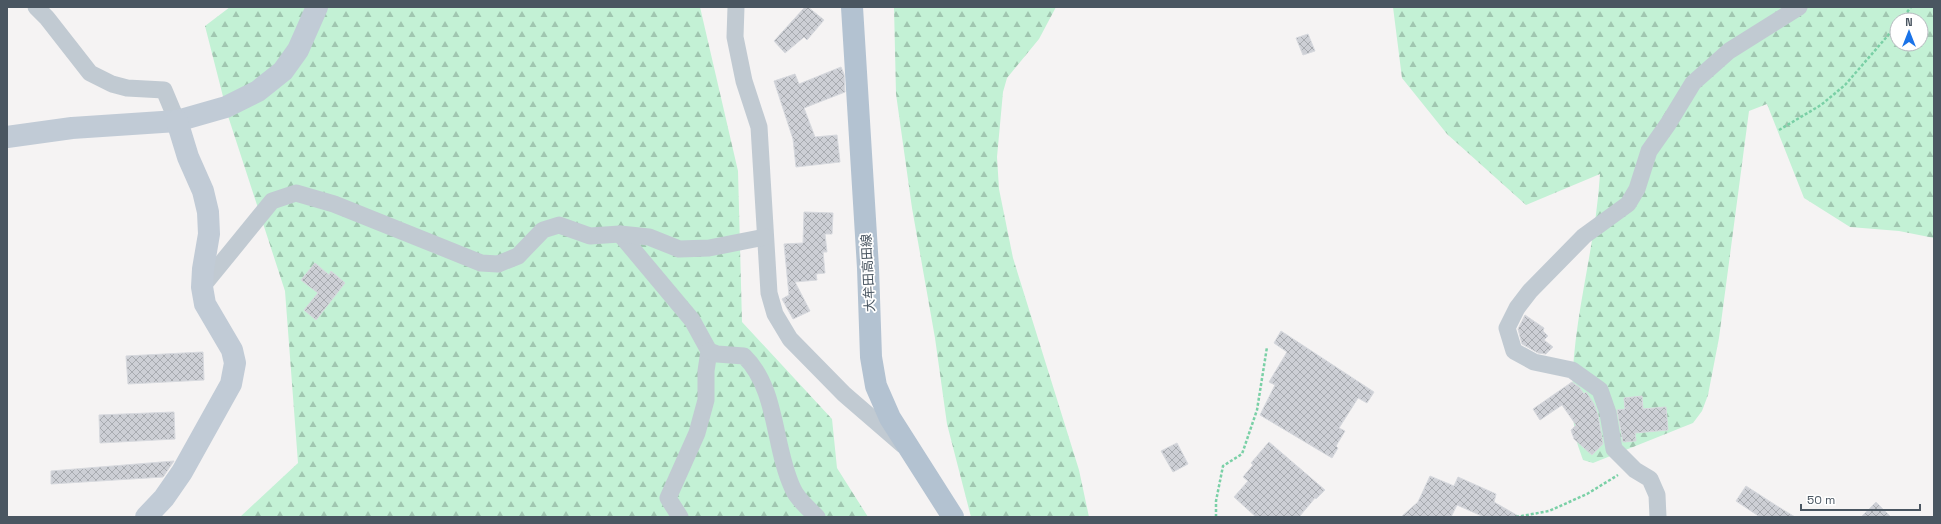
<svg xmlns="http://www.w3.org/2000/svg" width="1941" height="524" viewBox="0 0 1941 524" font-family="'Space Grotesk','Noto Sans JP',sans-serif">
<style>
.forest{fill:url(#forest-firs);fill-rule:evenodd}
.building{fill:url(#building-cross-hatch);stroke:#d7d9de}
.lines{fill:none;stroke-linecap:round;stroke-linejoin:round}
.path{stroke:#7ad0a6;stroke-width:2.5;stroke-dasharray:3 2;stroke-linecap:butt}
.street{stroke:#c1cad2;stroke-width:17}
.secondary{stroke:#c1cbd6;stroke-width:22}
.primary{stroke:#b3c2d1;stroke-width:22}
.labels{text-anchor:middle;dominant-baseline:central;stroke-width:3.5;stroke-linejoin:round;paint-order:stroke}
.street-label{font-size:13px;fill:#4a5661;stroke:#fff}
</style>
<defs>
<pattern id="forest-firs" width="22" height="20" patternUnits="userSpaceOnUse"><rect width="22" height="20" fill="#c3f1d5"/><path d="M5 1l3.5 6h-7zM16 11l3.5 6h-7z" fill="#a0c6b0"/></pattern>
<pattern id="building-cross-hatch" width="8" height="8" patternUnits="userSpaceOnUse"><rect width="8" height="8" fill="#cdcfd5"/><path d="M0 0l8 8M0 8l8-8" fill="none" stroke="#a8abb0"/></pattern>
</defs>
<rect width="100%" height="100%" fill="#f5f3f3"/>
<g class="forest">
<path d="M230,7H700L738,171L742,322L832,419L837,468L868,517H240L298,463L285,291L228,116L205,26Z"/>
<path d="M894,7H1056L1039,39L1007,78L1003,92L997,157L999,189L1013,258L1079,470L1089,517H971L947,424L935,338L912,208L896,94Z"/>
<path d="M1393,7H1934V238L1899,231L1850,227L1804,198L1767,104L1749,111L1719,338L1708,395L1702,411L1693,423L1593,463L1583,460C1580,451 1576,442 1575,433C1563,345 1595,261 1600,174L1526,205L1447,134L1402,78ZM1897,20H1921V44H1897Z"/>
</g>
<g class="building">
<path d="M805,7H808L824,20L807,40L804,37L785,53L774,41Z"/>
<path d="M1308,34L1315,51L1303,55L1296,38Z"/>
<path d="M841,67L844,74L845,92L804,108L815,137L837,135L840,162L796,167L793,139L774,81L795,74L799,84Z"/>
<path d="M804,212L833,213L832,234H825L827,252H823L825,273L816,274L817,280L795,282L810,311L793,319L782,299L789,295L784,244L803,243Z"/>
<path d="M315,263L329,275L331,271L345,283L316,320L304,310L318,293L301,280Z"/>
<path d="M1525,315L1544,328L1543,331L1548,336L1544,340L1553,347L1546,354L1538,353L1522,344L1518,329Z"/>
<path d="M1281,331L1374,392L1367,403L1358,398L1339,428L1345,431L1336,446L1338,448L1332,458L1260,415L1275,385L1269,382L1287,352L1274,343Z"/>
<path d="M203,352L204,380L128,384L126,356Z"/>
<path d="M1572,382L1579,387L1584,394L1586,392L1594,404L1598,415L1603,444L1592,455L1574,439L1571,430L1576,425L1562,405L1540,420L1533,409Z"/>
<path d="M1642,396L1643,409L1666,407L1668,430L1635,433L1636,441L1623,442L1617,410L1625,409L1624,398Z"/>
<path d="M174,412L175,439L100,443L99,415Z"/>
<path d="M1269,442L1325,490L1316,499L1315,498L1299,517H1256L1234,497L1248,481L1243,477L1253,465L1251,463Z"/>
<path d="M1177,443L1188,464L1173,472L1161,451Z"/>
<path d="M174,461L163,477L51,484V471Z"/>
<path d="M1430,476L1454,486L1458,477L1496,494L1494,502L1520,517H1484L1457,505L1451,517H1401L1418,502Z"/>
<path d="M1746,486L1777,506L1795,517H1760L1736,501Z"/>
<path d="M1876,502L1891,517H1861Z"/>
</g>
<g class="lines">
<g class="path">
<path d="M1901,20L1911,7"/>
<path d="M1779,130L1821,105L1845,85L1897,25"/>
<path d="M1216,517V501L1223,466L1242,454L1257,410L1267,347"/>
<path d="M1516,517L1549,511L1587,494L1618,475"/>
</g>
<g class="street">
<path d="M36,7L47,18L90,73L112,84L127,88L164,90L177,121"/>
<path d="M736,7L735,37L744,81L759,127L769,293L775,314L790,339L844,394L903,445"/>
<path d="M620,234L692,320L709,351L706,371V400L697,433L668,498L680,517"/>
<path d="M202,287L272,201L296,193L334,204L481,263L498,264L518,256L543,230L559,225L590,236L620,234L649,237L679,249L709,248L765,237"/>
<path d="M709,351L717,354L744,356C778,389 773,447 793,489C797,499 809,509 817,517"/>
<path d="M1658,517L1657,495L1650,479L1635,470L1614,449L1608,413L1600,390L1572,370L1534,362L1514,351L1507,328L1517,308L1530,291L1584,236L1628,204L1637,189L1649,151L1668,124L1693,83L1729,51L1799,7"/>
</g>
<g class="secondary">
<path d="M7,137L72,128L177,121L226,107L258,91L283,71L298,50L317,7"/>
<path d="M146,517L164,498L182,472L231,384L235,363L232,350L205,304L202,287L203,269L209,234L208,212L203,191L188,157L177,121"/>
</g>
<path class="primary" d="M852,7L868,268L871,357L876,386L890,418L953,517"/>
</g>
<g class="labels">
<g class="street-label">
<text transform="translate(868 273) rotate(-93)">大牟田高田線</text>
</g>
</g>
<rect width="1941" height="524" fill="none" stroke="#4a5661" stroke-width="16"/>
<g transform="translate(1909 32)"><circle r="19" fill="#ffffff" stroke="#b7bbc0"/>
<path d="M0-3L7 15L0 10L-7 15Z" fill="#1a73e8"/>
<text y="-6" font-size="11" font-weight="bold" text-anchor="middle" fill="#4a5661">N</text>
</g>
<path d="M1801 504v6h119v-6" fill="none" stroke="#4a5661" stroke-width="2"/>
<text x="1807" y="504" font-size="12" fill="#4a5661" stroke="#ffffff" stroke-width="3" paint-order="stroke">50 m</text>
</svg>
